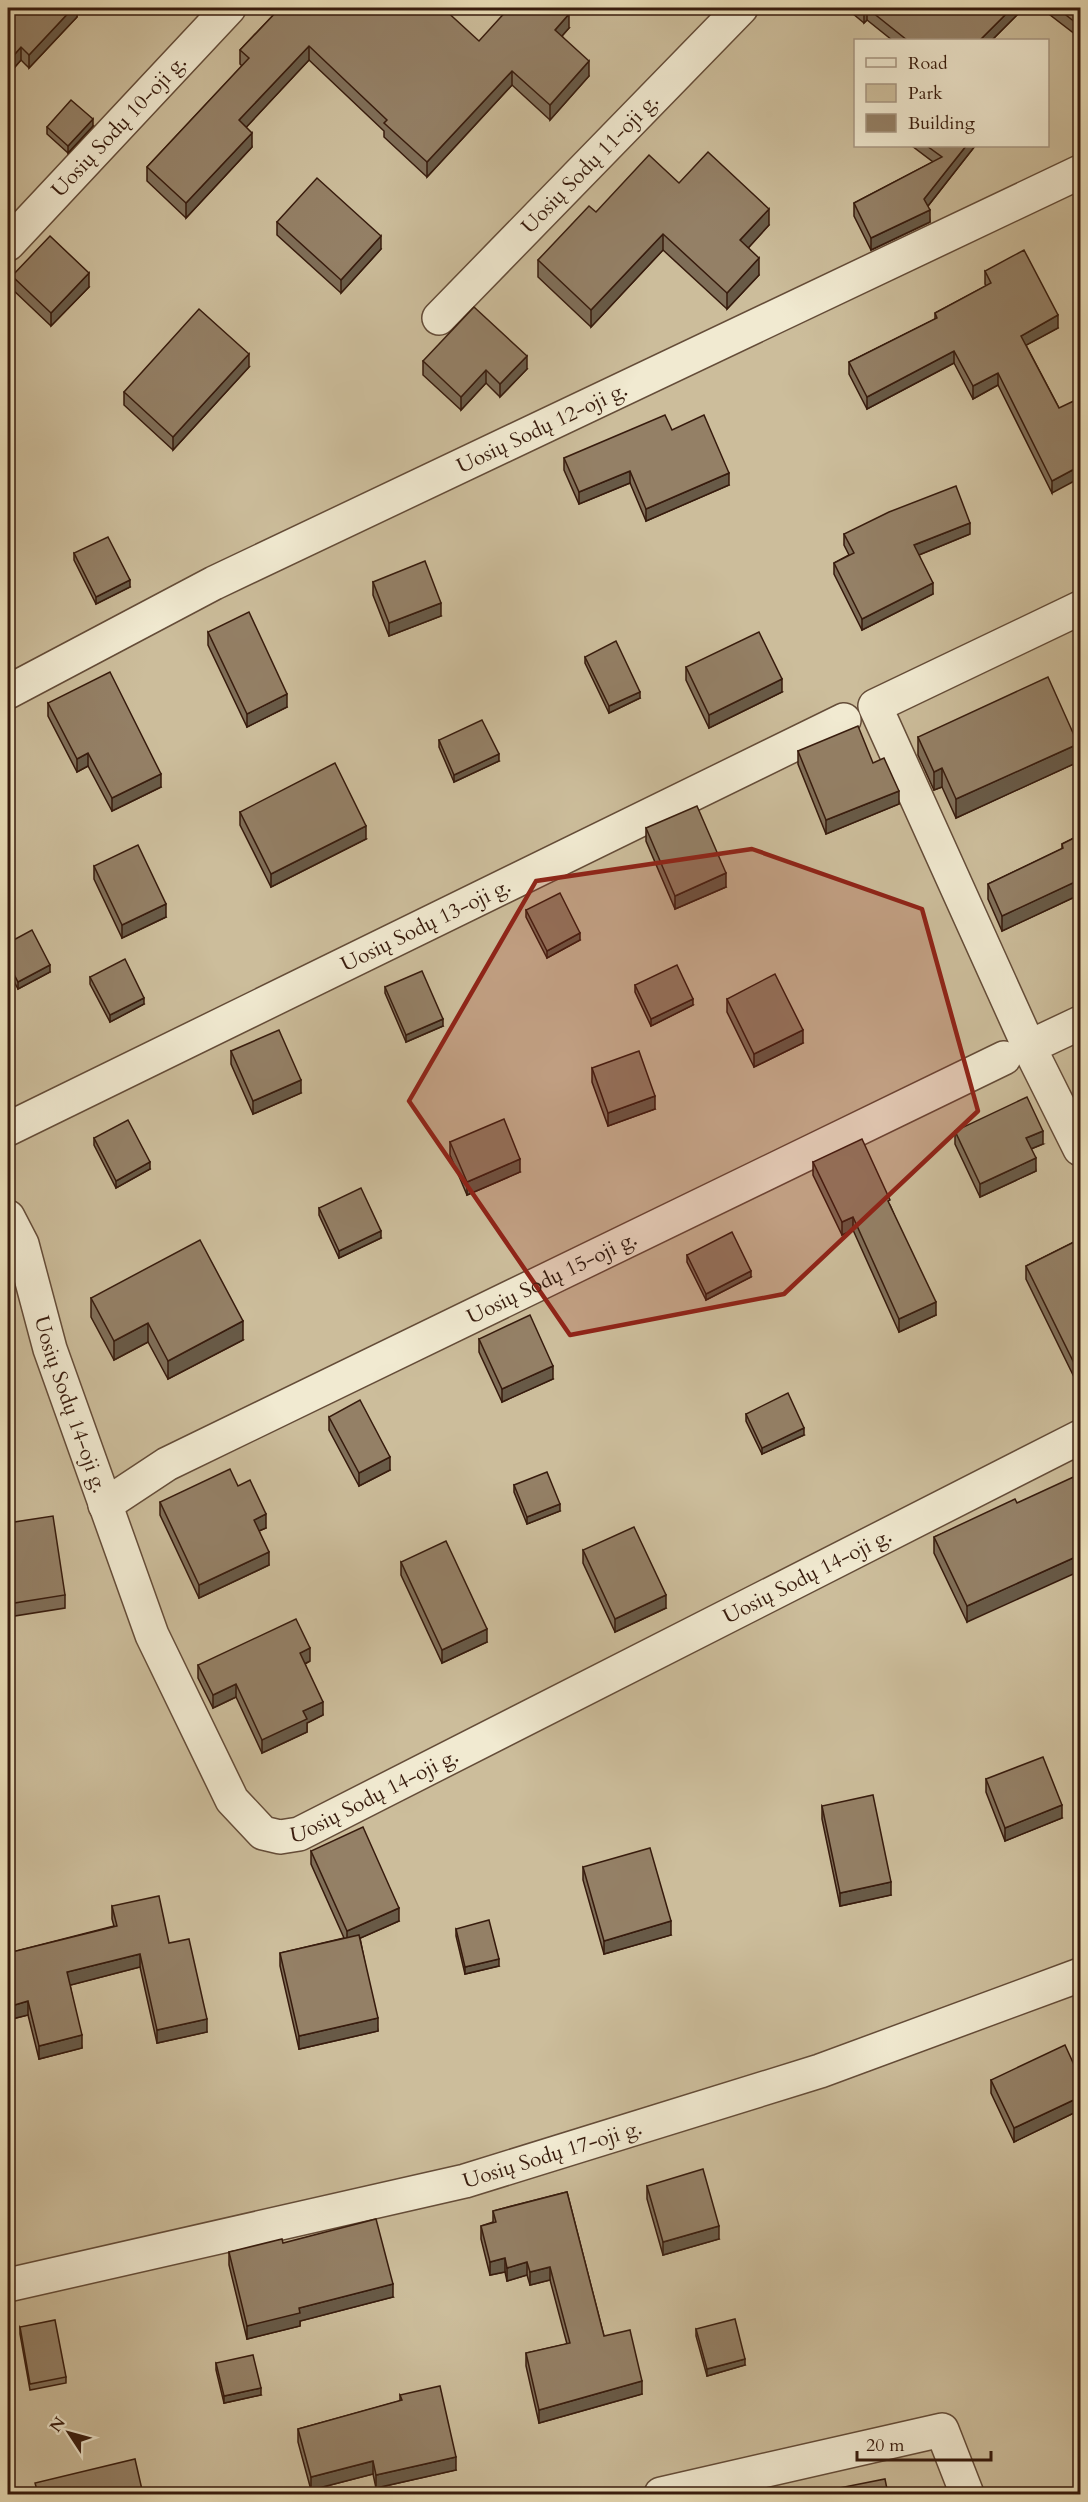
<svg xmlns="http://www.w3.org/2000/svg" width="1088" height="2502" viewBox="0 0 1088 2502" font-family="Cardo,serif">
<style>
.green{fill:#ccbd9b;stroke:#826c54;stroke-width:1.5;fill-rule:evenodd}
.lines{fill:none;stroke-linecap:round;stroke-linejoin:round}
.street-casing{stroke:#644c38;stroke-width:36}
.street{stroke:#f1ead1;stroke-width:33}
.wall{fill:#7f6e58;stroke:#371b0d;stroke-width:1.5}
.shaded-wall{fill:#685a47;stroke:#371b0d;stroke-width:1.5}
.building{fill:#948066;stroke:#371b0d;stroke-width:1.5}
.marked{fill:#8f2418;fill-opacity:0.2;stroke:#8f2418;stroke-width:4.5;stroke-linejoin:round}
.labels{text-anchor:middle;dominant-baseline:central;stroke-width:4.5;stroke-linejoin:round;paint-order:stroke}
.street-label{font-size:21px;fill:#371b0d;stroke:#f1ead1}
</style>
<rect width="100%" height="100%" fill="#eadeb8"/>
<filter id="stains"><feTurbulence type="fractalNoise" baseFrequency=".00333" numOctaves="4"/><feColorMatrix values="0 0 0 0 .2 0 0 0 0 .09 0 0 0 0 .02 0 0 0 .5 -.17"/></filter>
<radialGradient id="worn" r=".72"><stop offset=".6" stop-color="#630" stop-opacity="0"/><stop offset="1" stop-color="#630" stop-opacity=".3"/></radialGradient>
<path class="green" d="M8,8H1080V2494H8ZM856,40H1048V146H856Z"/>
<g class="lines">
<defs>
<g id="street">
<path id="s1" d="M8,244L229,8"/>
<path id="s2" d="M439,318L741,8"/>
<path id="s3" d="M8,692L214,583L1080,172"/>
<path d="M1080,1023L1029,1047L1080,1149"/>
<path d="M1029,1047L875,706L1080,608"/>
<path id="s4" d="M8,1129L844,720"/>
<path id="s5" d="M8,1217L22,1244L50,1349L152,1635L232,1800L263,1833L280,1837L299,1834L1080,1437"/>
<path id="s6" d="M105,1505L167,1464L1004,1058"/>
<path id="s7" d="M8,2285L465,2181L820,2071L1080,1975"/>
<path d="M661,2494L942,2430L967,2494"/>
</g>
</defs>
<use href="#street" class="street-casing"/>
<use href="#street" class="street"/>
</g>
<g class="wall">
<path d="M8,8H77V17L29,68L21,60L8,75Z"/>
<path d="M280,8L479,41L569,28L562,36L589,76L550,120L512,85L427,177L384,137V131L309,60L246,127L252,147L186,218L147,181V167L242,66L240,64V50Z"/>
<path d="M846,8H1024L992,40H892L867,20L864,23Z"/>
<path d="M1041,8H1080V38Z"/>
<path d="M93,126L68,153L47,134V127Z"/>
<path d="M912,146H975L928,206L930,222L871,250L854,216V203L933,162Z"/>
<path d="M679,183L769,225L748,248L759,275L727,309L663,250L591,327L538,277V260L596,212Z"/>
<path d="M277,222L381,249L341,293L277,235Z"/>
<path d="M985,271L1058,328L1026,345L1059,408L1052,493L998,385L973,399L954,363L867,409L849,374V362L935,319V313L986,286L985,284Z"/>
<path d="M12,276L89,287L51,326L12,289Z"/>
<path d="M423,361L527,369L500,397L486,383L461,410L423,375Z"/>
<path d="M249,367L173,450L124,405V392Z"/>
<path d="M672,430L729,485L646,521L630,483L579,504L564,470V458Z"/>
<path d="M844,534H970L919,555L933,594L862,630L834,574V563L849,555L844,545Z"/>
<path d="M74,553L130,587L96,604L74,560Z"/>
<path d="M373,582L441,616L389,636L373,595Z"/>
<path d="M208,632L287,707L247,727L208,645Z"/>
<path d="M585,657L640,698L609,713L585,663Z"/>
<path d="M686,667L782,692L709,728L686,680Z"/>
<path d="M48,703L161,787L112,811L88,766L77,772L48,716Z"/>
<path d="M918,737L1078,762L956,818L942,787L934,790L918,755Z"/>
<path d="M439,740L499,761L454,782L439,747Z"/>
<path d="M798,751L873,763L899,804L826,834L798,764Z"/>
<path d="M240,812L366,839L271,887L240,825Z"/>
<path d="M646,828L726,887L675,909L646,841Z"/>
<path d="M1080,835V899L1079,895L1002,931L988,899V884L1062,849V844Z"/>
<path d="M94,866L166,917L122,938L94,879Z"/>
<path d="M526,910L580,940L547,958L526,917Z"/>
<path d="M8,943L50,972L18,989L8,970Z"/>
<path d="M90,977L144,1004L110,1022L90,984Z"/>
<path d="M635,985L693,1005L651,1026L635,992Z"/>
<path d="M385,987L443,1026L406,1042L385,993Z"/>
<path d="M727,999L803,1043L754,1067L727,1012Z"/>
<path d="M231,1051L301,1093L253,1114L231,1064Z"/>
<path d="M592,1068L655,1109L608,1126L592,1082Z"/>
<path d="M955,1131L1043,1144L1031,1149L1036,1171L980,1197L955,1144Z"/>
<path d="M94,1138L150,1169L116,1188L94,1145Z"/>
<path d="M450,1142L520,1172L467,1195L450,1155Z"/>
<path d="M813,1162L890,1205L936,1315L899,1332L853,1230L842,1235L813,1175Z"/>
<path d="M319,1208L381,1238L339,1258L319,1215Z"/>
<path d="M1080,1239L1075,1379L1026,1279V1266Z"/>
<path d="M687,1255L751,1277L706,1300L687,1262Z"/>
<path d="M91,1298L243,1340L168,1379L148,1342L114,1360L91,1317Z"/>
<path d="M479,1339L553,1379L502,1402L479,1352Z"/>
<path d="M746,1414L804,1435L762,1454L746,1421Z"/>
<path d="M329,1417L390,1470L359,1486L329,1430Z"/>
<path d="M514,1485L560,1511L527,1524L514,1492Z"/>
<path d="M238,1486L266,1528L259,1531L269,1565L199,1598L160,1515V1502Z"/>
<path d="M1017,1503L967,1622L934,1553V1537Z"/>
<path d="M8,1523L65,1595V1608L8,1617Z"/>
<path d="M583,1550L666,1608L615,1632L583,1563Z"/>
<path d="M401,1562L487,1642L442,1663L401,1575Z"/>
<path d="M310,1661L305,1664L323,1715L307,1723V1732L262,1753L236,1697L213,1708L198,1678V1665Z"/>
<path d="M986,1779L1062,1818L1005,1841L986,1792Z"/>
<path d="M822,1806L891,1895L840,1906L822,1819Z"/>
<path d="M311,1851L399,1921L360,1938L378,2031L299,2049L280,1966V1953L344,1938L311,1864Z"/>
<path d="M583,1867L671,1935L604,1954L583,1880Z"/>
<path d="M112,1906L169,1943L207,2032L157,2043L140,1967L70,1985L82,2048L39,2059L28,2015L8,2020V1953L114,1926L112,1919Z"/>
<path d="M456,1929L499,1966L465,1974L456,1936Z"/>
<path d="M1080,2078V2110L1014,2142L991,2093V2080Z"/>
<path d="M647,2186L719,2239L663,2255L647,2199Z"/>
<path d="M567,2192L604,2336L642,2394L539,2423L526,2366V2353L567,2344L550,2280L530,2285L527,2275L507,2281L505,2272L490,2275L481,2239V2226L493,2222V2211Z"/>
<path d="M283,2243L393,2297L300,2321V2326L247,2339L229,2265V2252Z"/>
<path d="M20,2327L66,2377V2383L30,2390L20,2334Z"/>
<path d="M696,2329L745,2365L707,2376L696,2336Z"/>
<path d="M216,2363L261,2395L224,2403L216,2370Z"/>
<path d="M400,2395L456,2470L376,2488L373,2474L311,2490L298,2442V2429L400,2401Z"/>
</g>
<g class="shaded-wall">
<path d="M73,8H77V17L29,68V55Z"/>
<path d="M867,8V20L864,23V11Z"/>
<path d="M1012,8H1024L992,40H980Z"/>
<path d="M569,14V28L555,44V30Z"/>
<path d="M309,46V60L239,135V120Z"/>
<path d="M21,47V60L8,75V62Z"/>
<path d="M589,61V76L550,120V105Z"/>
<path d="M512,71V85L427,177V162Z"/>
<path d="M93,119V126L68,153V146Z"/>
<path d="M252,133V147L186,218V203Z"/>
<path d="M966,146H975L924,211V199Z"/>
<path d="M769,209V225L740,257V240Z"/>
<path d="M930,210V222L871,250V238Z"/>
<path d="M663,234V250L591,327V310Z"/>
<path d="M381,236V249L341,293V280Z"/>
<path d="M759,258V275L727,309V293Z"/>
<path d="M89,273V287L51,326V313Z"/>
<path d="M1058,315V328L1021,348V336Z"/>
<path d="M954,351V363L867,409V397Z"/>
<path d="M249,354V367L173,450V437Z"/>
<path d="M527,356V369L500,397V384Z"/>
<path d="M486,370V383L461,410V397Z"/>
<path d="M998,373V385L973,399V386Z"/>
<path d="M1080,466V478L1052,493V481Z"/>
<path d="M630,471V483L579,504V492Z"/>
<path d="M729,473V485L646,521V509Z"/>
<path d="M970,523V534L914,557V545Z"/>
<path d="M130,580V587L96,604V597Z"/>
<path d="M933,583V594L862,630V619Z"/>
<path d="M441,603V616L389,636V623Z"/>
<path d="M782,679V692L709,728V715Z"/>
<path d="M640,692V698L609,713V706Z"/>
<path d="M287,694V707L247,727V714Z"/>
<path d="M1078,744V762L956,818V799Z"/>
<path d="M88,753V766L77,772V759Z"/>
<path d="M499,754V761L454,782V775Z"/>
<path d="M942,768V787L934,790V772Z"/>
<path d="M161,774V787L112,811V798Z"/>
<path d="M899,791V804L826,834V820Z"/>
<path d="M366,826V839L271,887V874Z"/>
<path d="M726,873V887L675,909V896Z"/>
<path d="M1079,880V895L1002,931V916Z"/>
<path d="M166,904V917L122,938V925Z"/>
<path d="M580,933V940L547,958V951Z"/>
<path d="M50,965V972L18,989V982Z"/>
<path d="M144,998V1004L110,1022V1015Z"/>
<path d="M693,999V1005L651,1026V1019Z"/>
<path d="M443,1019V1026L406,1042V1035Z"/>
<path d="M803,1030V1043L754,1067V1054Z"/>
<path d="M301,1080V1093L253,1114V1101Z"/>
<path d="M655,1096V1109L608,1126V1113Z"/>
<path d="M1043,1131V1144L1026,1151V1138Z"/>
<path d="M1036,1158V1171L980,1197V1184Z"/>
<path d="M520,1159V1172L467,1195V1182Z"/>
<path d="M150,1162V1169L116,1188V1181Z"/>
<path d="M853,1217V1230L842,1235V1222Z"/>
<path d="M381,1231V1238L339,1258V1251Z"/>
<path d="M751,1271V1277L706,1300V1294Z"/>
<path d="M936,1302V1315L899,1332V1319Z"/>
<path d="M243,1321V1340L168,1379V1361Z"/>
<path d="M148,1323V1342L114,1360V1341Z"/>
<path d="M1080,1363V1376L1075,1379V1365Z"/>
<path d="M553,1366V1379L502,1402V1389Z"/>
<path d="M804,1428V1435L762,1454V1448Z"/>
<path d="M390,1457V1470L359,1486V1473Z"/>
<path d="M560,1504V1511L527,1524V1517Z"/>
<path d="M266,1514V1528L254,1533V1520Z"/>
<path d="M269,1552V1565L199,1598V1585Z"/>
<path d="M1080,1555V1571L967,1622V1606Z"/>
<path d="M666,1595V1608L615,1632V1619Z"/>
<path d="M487,1629V1642L442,1663V1650Z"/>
<path d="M310,1648V1661L300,1666V1653Z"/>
<path d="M236,1684V1697L213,1708V1695Z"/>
<path d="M323,1702V1715L307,1723V1732L262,1753V1740L303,1711Z"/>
<path d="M1062,1805V1818L1005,1841V1828Z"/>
<path d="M891,1882V1895L840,1906V1893Z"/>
<path d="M399,1908V1921L347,1944V1931Z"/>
<path d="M671,1921V1935L604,1954V1941Z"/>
<path d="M140,1954V1967L67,1986V1972Z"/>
<path d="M499,1959V1966L465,1974V1967Z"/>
<path d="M28,2001V2015L8,2020V2007Z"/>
<path d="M378,2018V2031L299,2049V2036Z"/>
<path d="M207,2019V2032L157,2043V2030Z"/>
<path d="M82,2035V2048L39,2059V2046Z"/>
<path d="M1080,2097V2110L1014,2142V2128Z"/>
<path d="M719,2226V2239L663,2255V2242Z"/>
<path d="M505,2258V2272L490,2275V2262Z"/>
<path d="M527,2262V2275L507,2281V2268Z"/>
<path d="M550,2267V2280L530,2285V2272Z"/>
<path d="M393,2284V2297L300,2321V2326L247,2339V2326L299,2308Z"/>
<path d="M745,2359V2365L707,2376V2369Z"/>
<path d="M642,2381V2394L539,2423V2410Z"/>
<path d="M261,2388V2395L224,2403V2396Z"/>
<path d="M456,2457V2470L376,2488V2475Z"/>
<path d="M373,2461V2474L311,2490V2477Z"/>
</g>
<g class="building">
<path d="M8,8H73L29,55L21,47L8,62Z"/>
<path d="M280,8H443L479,41L509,8H562L569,14L555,30L589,61L550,105L512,71L427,162L384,123L387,120L309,46L239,120L252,133L186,203L147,167L249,58L240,50Z"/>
<path d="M860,8H867L864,11Z"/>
<path d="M867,8H1012L980,40H907Z"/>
<path d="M1057,8H1080V26Z"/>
<path d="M71,100L93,119L68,146L47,127Z"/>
<path d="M927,146H966L924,199L930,210L871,238L854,203L942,157Z"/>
<path d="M708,152L769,209L740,240L759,258L727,293L663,234L591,310L538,260L589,206L596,212L649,155L679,183Z"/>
<path d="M317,178L381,236L341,280L277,222Z"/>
<path d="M50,236L89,273L51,313L12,276Z"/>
<path d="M1024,250L1058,315L1021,336L1059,408L1080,398V466L1052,481L998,373L973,386L954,351L867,397L849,362L937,318L935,313L991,283L985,271Z"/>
<path d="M474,307L527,356L500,384L486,370L461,397L423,361Z"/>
<path d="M199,309L249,354L173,437L124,392Z"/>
<path d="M665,415L672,430L704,415L729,473L646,509L630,471L579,492L564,458Z"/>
<path d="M956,486L970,523L914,545L933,583L862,619L834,563L854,553L844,534L889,512Z"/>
<path d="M108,537L130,580L96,597L74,553Z"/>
<path d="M425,561L441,603L389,623L373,582Z"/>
<path d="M249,612L287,694L247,714L208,632Z"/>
<path d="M759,632L782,679L709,715L686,667Z"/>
<path d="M616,641L640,692L609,706L585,657Z"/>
<path d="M110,672L161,774L112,798L88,753L77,759L48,703Z"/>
<path d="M1048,677L1078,744L956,799L942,768L934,772L918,737Z"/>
<path d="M482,720L499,754L454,775L439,740Z"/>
<path d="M858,726L873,763L884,758L899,791L826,820L798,751Z"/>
<path d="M335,763L366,826L271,874L240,812Z"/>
<path d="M697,806L726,873L675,896L646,828Z"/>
<path d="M1080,835V884L1079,880L1002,916L988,884L1063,848L1062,844Z"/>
<path d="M138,845L166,904L122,925L94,866Z"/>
<path d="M560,893L580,933L547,951L526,910Z"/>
<path d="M32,930L50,965L18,982L8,963V943Z"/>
<path d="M125,959L144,998L110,1015L90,977Z"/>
<path d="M677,965L693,999L651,1019L635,985Z"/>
<path d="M422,971L443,1019L406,1035L385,987Z"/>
<path d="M775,974L803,1030L754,1054L727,999Z"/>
<path d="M279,1030L301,1080L253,1101L231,1051Z"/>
<path d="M639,1051L655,1096L608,1113L592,1068Z"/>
<path d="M1027,1097L1043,1131L1026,1138L1036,1158L980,1184L955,1131Z"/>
<path d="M504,1119L520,1159L467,1182L450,1142Z"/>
<path d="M128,1120L150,1162L116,1181L94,1138Z"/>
<path d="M862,1139L890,1200L888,1201L936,1302L899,1319L853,1217L842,1222L813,1162Z"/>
<path d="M361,1188L381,1231L339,1251L319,1208Z"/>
<path d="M732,1232L751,1271L706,1294L687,1255Z"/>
<path d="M1080,1239V1363L1075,1365L1026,1266Z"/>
<path d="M200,1240L243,1321L168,1361L148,1323L114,1341L91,1298Z"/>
<path d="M530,1315L553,1366L502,1389L479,1339Z"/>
<path d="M788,1393L804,1428L762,1448L746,1414Z"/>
<path d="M360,1400L390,1457L359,1473L329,1417Z"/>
<path d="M230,1469L238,1486L250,1480L266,1514L254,1520L269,1552L199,1585L160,1502Z"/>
<path d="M547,1472L560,1504L527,1517L514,1485Z"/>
<path d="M1080,1474V1555L967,1606L934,1537L1015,1499L1017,1503Z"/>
<path d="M53,1516L65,1595L8,1604V1523Z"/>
<path d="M634,1527L666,1595L615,1619L583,1550Z"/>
<path d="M446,1541L487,1629L442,1650L401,1562Z"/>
<path d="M296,1619L310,1648L300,1653L323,1702L303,1711L307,1719L262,1740L236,1684L213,1695L198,1665Z"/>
<path d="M1043,1757L1062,1805L1005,1828L986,1779Z"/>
<path d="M873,1795L891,1882L840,1893L822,1806Z"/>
<path d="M363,1827L399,1908L347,1931L311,1851Z"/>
<path d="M650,1848L671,1921L604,1941L583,1867Z"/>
<path d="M159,1896L169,1943L189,1939L207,2019L157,2030L140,1954L67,1972L82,2035L39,2046L28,2001L8,2007V1953L117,1926L112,1906Z"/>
<path d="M489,1920L499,1959L465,1967L456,1929Z"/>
<path d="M359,1935L378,2018L299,2036L280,1953Z"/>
<path d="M1065,2045L1080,2078V2097L1014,2128L991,2080Z"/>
<path d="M703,2169L719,2226L663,2242L647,2186Z"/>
<path d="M567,2192L604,2336L630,2330L642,2381L539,2410L526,2353L570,2343L550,2267L530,2272L527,2262L507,2268L505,2258L490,2262L481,2226L496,2222L493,2211Z"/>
<path d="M376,2219L393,2284L299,2308L300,2313L247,2326L229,2252L282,2239L283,2243Z"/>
<path d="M735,2319L745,2359L707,2369L696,2329Z"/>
<path d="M55,2320L66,2377L30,2384L20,2327Z"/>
<path d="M253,2355L261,2388L224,2396L216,2363Z"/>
<path d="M440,2386L456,2457L376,2475L373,2461L311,2477L298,2429L402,2400L400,2395Z"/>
<path d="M135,2459L143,2494H13L37,2490L35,2483Z"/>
<path d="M885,2479L888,2494H840L839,2488Z"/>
</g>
<path class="marked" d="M752,849L922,909L978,1111L784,1294L570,1335L409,1101L536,881Z"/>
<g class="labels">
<g class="street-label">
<text stroke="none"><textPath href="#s1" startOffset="162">Uosių Sodų 10-oji g.</textPath></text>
<text stroke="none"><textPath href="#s2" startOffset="216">Uosių Sodų 11-oji g.</textPath></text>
<text stroke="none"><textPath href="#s3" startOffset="596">Uosių Sodų 12-oji g.</textPath></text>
<text stroke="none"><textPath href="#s4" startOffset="465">Uosių Sodų 13-oji g.</textPath></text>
<text stroke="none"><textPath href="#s6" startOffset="502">Uosių Sodų 15-oji g.</textPath></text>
<text stroke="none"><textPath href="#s5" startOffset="198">Uosių Sodų 14-oji g.</textPath></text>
<text stroke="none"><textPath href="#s5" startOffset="1278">Uosių Sodų 14-oji g.</textPath></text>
<text stroke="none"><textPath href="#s5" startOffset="792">Uosių Sodų 14-oji g.</textPath></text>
<text stroke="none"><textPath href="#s7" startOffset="560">Uosių Sodų 17-oji g.</textPath></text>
</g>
</g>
<rect width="1088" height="2502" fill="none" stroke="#eadeb8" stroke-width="30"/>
<rect x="9" y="9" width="1070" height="2484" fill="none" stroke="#371b0d" stroke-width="3"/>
<rect x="15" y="15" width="1058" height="2472" fill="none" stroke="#371b0d" stroke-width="1.5"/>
<rect x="854" y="39" width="195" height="108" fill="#f1ead1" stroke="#a79783" stroke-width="1.5"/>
<rect x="866" y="58" width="30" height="9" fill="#f1ead1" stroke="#a79783" stroke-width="1.5"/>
<text x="908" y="69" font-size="18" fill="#371b0d">Road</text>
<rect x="866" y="84" width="30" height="18" fill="#ccbd9b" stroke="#a79783" stroke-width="1.5"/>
<text x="908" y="99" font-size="18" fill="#371b0d">Park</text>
<rect x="866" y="114" width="30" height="18" fill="#948066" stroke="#a79783" stroke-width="1.5"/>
<text x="908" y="129" font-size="18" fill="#371b0d">Building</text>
<g transform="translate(69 2433) rotate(306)" stroke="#f1ead1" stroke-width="4.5" paint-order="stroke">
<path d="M0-4.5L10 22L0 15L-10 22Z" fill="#371b0d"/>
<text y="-9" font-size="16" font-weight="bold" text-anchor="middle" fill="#371b0d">N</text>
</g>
<path d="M857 2451v9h134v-9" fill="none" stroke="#371b0d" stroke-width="3"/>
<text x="866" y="2451" font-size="18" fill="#371b0d" stroke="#f1ead1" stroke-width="4.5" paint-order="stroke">20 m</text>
<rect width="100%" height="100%" filter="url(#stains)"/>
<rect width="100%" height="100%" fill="url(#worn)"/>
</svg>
